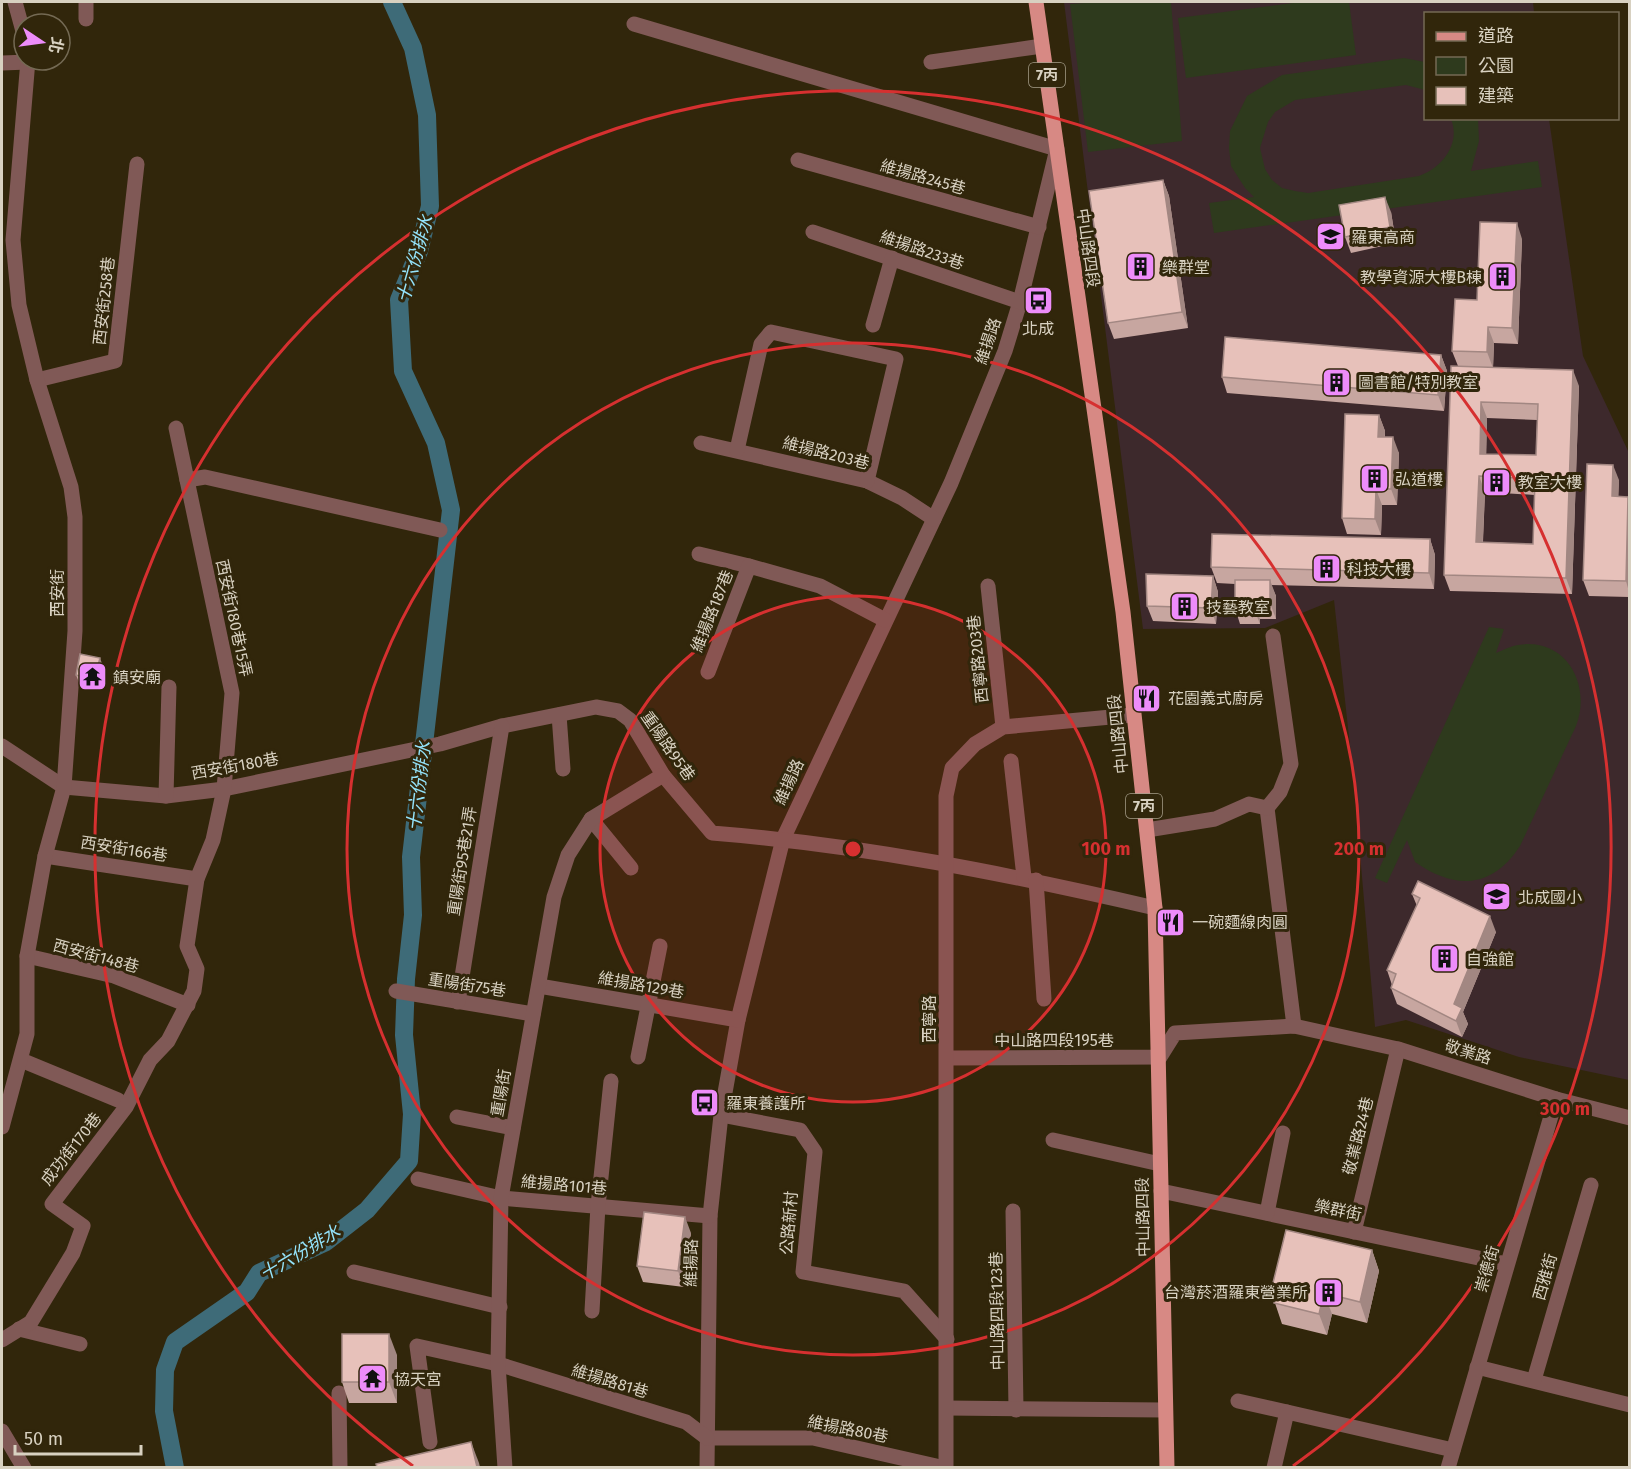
<svg xmlns="http://www.w3.org/2000/svg" width="1631" height="1469" viewBox="0 0 1631 1469" font-family="'Fira Sans','Noto Sans TC',sans-serif">
<style>
.education{fill:#3d292c}
.green{fill:#2e3a1d}
.lines{fill:none;stroke-linecap:round;stroke-linejoin:round}
.canal{stroke:#3e6b78;stroke-width:18}
.minor{stroke:#805956;stroke-width:15}
.major{stroke:#d78984;stroke-width:15}
.wall{fill:#c7a6a0;fill-rule:evenodd}
.shaded-wall{fill:#a28782}
.building{fill:#e7c1ba;stroke:#a28782;stroke-width:1.5;fill-rule:evenodd}
.ring{fill:none;stroke:#d63030;stroke-width:3}
.labels{text-anchor:middle;dominant-baseline:central;stroke-width:6;stroke-linejoin:round;paint-order:stroke}
.shield{fill:#31260b;stroke:#a69e8a;stroke-width:1.5}
.shield-label{font-size:15px;font-weight:bold;fill:#d8d1c1}
.street-label{font-size:16px;fill:#d8d1c1;stroke:#31260b}
.poi-label{font-size:16px;fill:#d8d1c1;stroke:#31260b;text-anchor:start}
.water-label{font-size:18px;font-style:italic;fill:#94e3fb;stroke:#31260b}
.centre{fill:#d63030;stroke:#31260b;stroke-width:3}
.ring-label{font-size:18px;text-anchor:middle;font-weight:bold;fill:#d63030;stroke:#31260b;stroke-width:6;stroke-linejoin:round;paint-order:stroke}
</style>
<rect width="100%" height="100%" fill="#31260b"/>
<path class="education" d="M1064,2H1533L1534,13L1426,14V118L1549,119L1583,356L1629,453V1080L1519,1057L1406,1020L1375,1027L1353,773L1334,600L1265,628L1143,629Z"/>
<g class="green">
<path d="M1100,2H1171L1182,141L1088,152L1070,4Z"/>
<path d="M1301,2H1349L1356,55L1186,78L1178,18Z"/>
<path d="M1404,58L1425,62V90L1406,85L1295,100L1275,112L1268,122L1260,148L1265,169L1272,180L1282,188L1295,191L1308,193L1419,176C1442,168 1461,144 1451,119L1478,118L1479,141L1471,171L1538,161L1542,187L1214,233L1209,203L1254,197L1245,188L1231,166L1229,148L1230,131L1247,96L1282,75Z"/>
<path d="M1489,627L1504,629L1496,653C1503,650 1511,646 1518,645C1566,637 1592,685 1576,726L1520,846C1492,889 1455,890 1415,862L1407,840L1387,883L1375,878Z"/>
</g>
<g class="lines">
<path class="canal" d="M175,1468L164,1411L165,1370L175,1342L247,1292L259,1273L326,1242L367,1210L409,1161L412,1114L404,1035L406,979L413,915L411,857L451,510L436,443L403,371L399,300L419,251L430,206L427,115L413,48L392,2"/>
<g class="minor">
<path d="M15,2L24,35"/>
<path d="M86,19V2"/>
<path d="M634,24L1057,149L1020,302L1005,351L951,483L783,839L738,1020L721,1115L710,1216L707,1468"/>
<path d="M931,62L1042,46"/>
<path d="M2,63L28,62"/>
<path d="M798,160L1039,227"/>
<path d="M813,232L1020,302"/>
<path d="M873,325L892,258"/>
<path d="M37,380L115,361L137,164"/>
<path d="M701,443L867,481L902,498L934,519"/>
<path d="M737,450L761,344L771,332L896,359L867,481"/>
<path d="M187,480L205,477L440,530"/>
<path d="M699,554L749,566"/>
<path d="M988,586L1003,727"/>
<path d="M708,672L749,566L820,586L885,620"/>
<path d="M559,715L563,769"/>
<path d="M2,746L64,787L166,796L224,789L440,744L502,726L596,707L618,711L630,720L663,775L712,833C862,845 1009,874 1155,908"/>
<path d="M1011,761L1024,877"/>
<path d="M166,796L169,687"/>
<path d="M1267,808L1294,1026"/>
<path d="M1267,808L1280,792L1291,764L1273,636"/>
<path d="M591,819L631,868"/>
<path d="M1147,830L1215,819L1249,804L1267,808"/>
<path d="M45,856L197,879"/>
<path d="M1036,880L1044,999"/>
<path d="M27,956L114,976L188,1005"/>
<path d="M539,986L738,1020"/>
<path d="M396,991L533,1014"/>
<path d="M458,1002L502,726"/>
<path d="M638,1057L660,946"/>
<path d="M947,1058L1160,1057L1175,1033L1294,1026L1398,1049L1556,1099L1630,1118"/>
<path d="M21,1060L118,1100"/>
<path d="M721,1115L800,1130L815,1152L803,1272L904,1291L947,1339"/>
<path d="M457,1117L513,1128"/>
<path d="M2,1127L27,1034V956L45,856L64,787L75,631V517L71,487L37,380L19,305L13,240L28,60"/>
<path d="M1053,1140L1160,1164"/>
<path d="M418,1179L501,1198L710,1216"/>
<path d="M1161,1191L1507,1264"/>
<path d="M1013,1211L1016,1410"/>
<path d="M1267,1213L1283,1133"/>
<path d="M1354,1232L1398,1049"/>
<path d="M354,1272L500,1307"/>
<path d="M592,1311L598,1206L611,1081"/>
<path d="M19,1329L80,1344"/>
<path d="M2,1340L31,1322L73,1253L83,1226L52,1204L126,1107L150,1060L168,1041L194,991L197,969L187,946L197,879L213,840L224,789L232,693L176,428"/>
<path d="M1477,1367L1630,1405"/>
<path d="M1534,1380L1591,1185"/>
<path d="M339,1393L340,1468"/>
<path d="M1238,1401L1287,1412"/>
<path d="M947,1408L1164,1410"/>
<path d="M2,1431L24,1468"/>
<path d="M707,1438H813L945,1468"/>
<path d="M430,1442L417,1346L498,1364L686,1422L707,1438"/>
<path d="M505,1468L498,1364L501,1198L554,897L568,855L591,819L663,775"/>
<path d="M946,1468V796L952,768L975,744L1003,727L1133,715"/>
<path d="M1274,1468L1287,1412L1453,1450"/>
<path d="M1448,1468L1556,1099"/>
</g>
<path class="major" d="M1036,2L1123,612L1155,908L1167,1468"/>
</g>
<g class="wall">
<path d="M1163,180L1169,196L1188,328L1114,339L1108,323Z"/>
<path d="M1391,212L1396,243L1351,253L1345,237Z"/>
<path d="M1522,239L1518,344L1494,343L1493,368L1579,386L1572,594L1450,591L1444,575L1458,366L1452,351L1477,300ZM1487,418L1537,420L1536,455L1486,454ZM1485,492L1535,495L1533,544L1483,542Z"/>
<path d="M1441,355L1447,371L1444,411L1227,393L1222,377Z"/>
<path d="M1379,415L1385,431V437L1399,453L1397,505H1382L1381,535L1347,534L1342,518Z"/>
<path d="M1619,480L1618,496L1629,500V597L1589,596L1583,580Z"/>
<path d="M1430,539L1435,555L1434,589L1271,585L1276,596V619H1260V624H1240L1235,608V584L1217,583L1211,567Z"/>
<path d="M1213,576L1218,592L1216,624L1153,621L1147,606Z"/>
<path d="M104,669L98,690L80,685L76,675Z"/>
<path d="M1412,894L1496,932L1463,1012L1468,1024L1462,1037L1397,1004L1391,988L1392,985L1387,970L1417,906Z"/>
<path d="M691,1233L684,1287L643,1282L637,1266Z"/>
<path d="M1372,1250L1379,1271L1367,1323L1332,1314L1327,1335L1282,1324L1271,1291Z"/>
<path d="M397,1355V1403H349L342,1382Z"/>
</g>
<g class="shaded-wall">
<path d="M1163,180L1169,196L1188,328L1182,312Z"/>
<path d="M1385,197L1391,212L1396,243L1390,227Z"/>
<path d="M1517,223L1522,239L1518,344L1512,328Z"/>
<path d="M1488,327L1494,343L1493,368L1487,352Z"/>
<path d="M1441,355L1447,371L1444,411L1438,395Z"/>
<path d="M1573,370L1579,386L1572,594L1566,578Z"/>
<path d="M1481,402L1487,418L1486,470L1480,454Z"/>
<path d="M1379,415L1385,431L1384,453L1378,437Z"/>
<path d="M1393,437L1399,453L1397,505L1391,489Z"/>
<path d="M1613,465L1619,480L1618,512L1612,496Z"/>
<path d="M1479,476L1485,492L1482,558L1476,542Z"/>
<path d="M1376,489L1382,505L1381,535L1375,519Z"/>
<path d="M1628,497L1629,500V592L1626,581Z"/>
<path d="M1430,539L1435,555L1434,589L1429,573Z"/>
<path d="M1213,576L1218,592L1216,624L1211,608Z"/>
<path d="M1270,580L1276,596V619L1270,603Z"/>
<path d="M1254,603L1260,619V624L1254,609Z"/>
<path d="M100,658L104,669L98,690L94,680Z"/>
<path d="M1490,916L1496,932L1463,1012L1468,1024L1462,1037L1456,1021L1454,1004Z"/>
<path d="M685,1217L691,1233L684,1287L678,1271Z"/>
<path d="M1372,1250L1379,1271L1367,1323L1360,1302Z"/>
<path d="M1324,1293L1332,1314L1327,1335L1319,1314Z"/>
<path d="M389,1334L397,1355V1403L389,1382Z"/>
<path d="M471,1442L479,1463L480,1467H477Z"/>
</g>
<g class="building">
<path d="M1163,180L1182,312L1108,323L1089,191Z"/>
<path d="M1385,197L1390,227L1345,237L1339,205Z"/>
<path d="M1480,222L1517,223L1512,328L1488,327L1487,352L1452,351L1455,299L1477,300Z"/>
<path d="M1225,337L1441,355L1438,395L1222,377Z"/>
<path d="M1451,366L1573,370L1566,578L1444,575ZM1481,402L1538,404L1536,455L1480,454ZM1479,476L1535,479L1533,544L1476,542Z"/>
<path d="M1345,414L1379,415L1378,437H1393L1391,489H1376L1375,519L1342,518Z"/>
<path d="M1587,464L1613,465L1612,496L1628,497L1626,581L1583,580Z"/>
<path d="M1212,534L1430,539L1429,573L1211,567Z"/>
<path d="M1146,574L1213,576L1211,608L1147,606Z"/>
<path d="M1235,580H1270V603H1254V609L1235,608Z"/>
<path d="M80,654L100,658L94,680L76,675Z"/>
<path d="M1418,881L1490,916L1454,1004L1462,1008L1456,1021L1391,988L1396,974L1387,970L1420,898L1412,894Z"/>
<path d="M644,1212L685,1217L678,1271L637,1266Z"/>
<path d="M1286,1230L1372,1250L1360,1302L1324,1293L1319,1314L1274,1303L1277,1292L1271,1291Z"/>
<rect x="342" y="1334" width="47" height="48"/>
<path d="M471,1442L477,1467H377L376,1464Z"/>
</g>
<circle cx="853" cy="849" r="253" fill="#d63030" fill-opacity=".12"/>
<g class="ring">
<circle cx="853" cy="849" r="253"/>
<circle cx="853" cy="849" r="506"/>
<path d="M413 1466A758 758 0 1 1 1293 1466"/>
</g>
<defs>
<symbol id="school-square" viewBox="-11 -11 22 22"><rect x="-9" y="-9" width="18" height="18" rx="4" fill="#ed8cfa" stroke="#31260b"/><path d="M0-5L7-2L0 1L-7-2ZM-4 1L0 2.5L4 1V4Q0 6-4 4Z" fill="#111"/></symbol>
<symbol id="building-square" viewBox="-11 -11 22 22"><rect x="-9" y="-9" width="18" height="18" rx="4" fill="#ed8cfa" stroke="#31260b"/><path d="M-4-6H4V6H1V3H-1V6H-4ZM-2.5-4.3h1.7v1.8h-1.7ZM.8-4.3h1.7v1.8H.8ZM-2.5-1h1.7V.8h-1.7ZM.8-1h1.7V.8H.8Z" fill="#111"/></symbol>
<symbol id="bus-square" viewBox="-11 -11 22 22"><rect x="-9" y="-9" width="18" height="18" rx="4" fill="#ed8cfa" stroke="#31260b"/><path d="M-5-6H5V4H4V6H2V4H-2V6H-4V4H-5ZM-3.5-4V0h7V-4ZM-3.5 1.2v1.5H-2V1.2ZM2 1.2v1.5H3.5V1.2Z" fill="#111"/></symbol>
<symbol id="temple-square" viewBox="-11 -11 22 22"><rect x="-9" y="-9" width="18" height="18" rx="4" fill="#ed8cfa" stroke="#31260b"/><path d="M0-6L5-2H3V0L6.5 2.5H4V6H1.5V3h-3V6H-4V2.5H-6.5L-3 0V-2H-5Z" fill="#111"/></symbol>
<symbol id="restaurant-square" viewBox="-11 -11 22 22"><rect x="-9" y="-9" width="18" height="18" rx="4" fill="#ed8cfa" stroke="#31260b"/><path d="M-5-6h1v4h1v-4h1v4h1v-4h1v5L-1.5 .5V6h-2V.5L-5-1ZM5-6V6H3V1.5H1.5Q1.5-4 5-6Z" fill="#111"/></symbol>
</defs>
<g fill-rule="evenodd">
<use href="#school-square" x="1314" y="220" width="33" height="33"/>
<use href="#building-square" x="1124" y="250" width="33" height="33"/>
<use href="#building-square" x="1486" y="260" width="33" height="33"/>
<use href="#bus-square" x="1022" y="284" width="33" height="33"/>
<use href="#building-square" x="1320" y="366" width="33" height="33"/>
<use href="#building-square" x="1358" y="462" width="33" height="33"/>
<use href="#building-square" x="1480" y="466" width="33" height="33"/>
<use href="#building-square" x="1310" y="552" width="33" height="33"/>
<use href="#building-square" x="1168" y="590" width="33" height="33"/>
<use href="#temple-square" x="76" y="660" width="33" height="33"/>
<use href="#restaurant-square" x="1130" y="682" width="33" height="33"/>
<use href="#school-square" x="1480" y="880" width="33" height="33"/>
<use href="#restaurant-square" x="1154" y="906" width="33" height="33"/>
<use href="#building-square" x="1428" y="942" width="33" height="33"/>
<use href="#bus-square" x="688" y="1086" width="33" height="33"/>
<use href="#building-square" x="1312" y="1276" width="33" height="33"/>
<use href="#temple-square" x="356" y="1362" width="33" height="33"/>
</g>
<g class="labels">
<g class="shield">
<rect x="1029" y="63" width="36" height="24" rx="4.5"/>
<rect x="1126" y="794" width="36" height="24" rx="4.5"/>
</g>
<g class="shield-label">
<text x="1047" y="75">7丙</text>
<text x="1144" y="806">7丙</text>
</g>
<g class="street-label">
<text transform="translate(923 177) rotate(16)">維揚路245巷</text>
<text transform="translate(1088 248) rotate(82)">中山路四段</text>
<text transform="translate(922 250) rotate(19)">維揚路233巷</text>
<text transform="translate(104 301) rotate(-84)">西安街258巷</text>
<text transform="translate(988 341) rotate(-71)">維揚路</text>
<text transform="translate(826 453) rotate(14)">維揚路203巷</text>
<text transform="translate(57 593) rotate(-90)">西安街</text>
<text transform="translate(712 611) rotate(-68)">維揚路187巷</text>
<text transform="translate(234 618) rotate(78)">西安街180巷15弄</text>
<text transform="translate(978 659) rotate(-96)">西寧路203巷</text>
<text transform="translate(1118 734) rotate(-96)">中山路四段</text>
<text transform="translate(668 746) rotate(55)">重陽路95巷</text>
<text transform="translate(235 766) rotate(-10)">西安街180巷</text>
<text transform="translate(789 782) rotate(-65)">維揚路</text>
<text transform="translate(124 849) rotate(9)">西安街166巷</text>
<text transform="translate(462 861) rotate(-81)">重陽街95巷21弄</text>
<text transform="translate(96 956) rotate(15)">西安街148巷</text>
<text transform="translate(467 985) rotate(9)">重陽街75巷</text>
<text transform="translate(641 985) rotate(10)">維揚路129巷</text>
<text transform="translate(929 1019) rotate(-90)">西寧路</text>
<text x="1054" y="1040">中山路四段195巷</text>
<text transform="translate(1468 1052) rotate(17)">敬業路</text>
<text transform="translate(501 1093) rotate(-80)">重陽街</text>
<text transform="translate(1358 1136) rotate(-76)">敬業路24巷</text>
<text transform="translate(71 1149) rotate(-52)">成功街170巷</text>
<text transform="translate(564 1185) rotate(5)">維揚路101巷</text>
<text transform="translate(1338 1210) rotate(12)">樂群街</text>
<text transform="translate(1143 1217) rotate(-91)">中山路四段</text>
<text transform="translate(789 1223) rotate(-85)">公路新村</text>
<text transform="translate(691 1263) rotate(-89)">維揚路</text>
<text transform="translate(1487 1269) rotate(-74)">崇德街</text>
<text transform="translate(1545 1277) rotate(-74)">西雅街</text>
<text transform="translate(997 1311) rotate(-91)">中山路四段123巷</text>
<text transform="translate(610 1381) rotate(17)">維揚路81巷</text>
<text transform="translate(848 1429) rotate(11)">維揚路80巷</text>
</g>
<g class="poi-label">
<text x="1351" y="237">羅東高商</text>
<text x="1162" y="267">樂群堂</text>
<text x="1482" y="277" text-anchor="end">教學資源大樓B棟</text>
<text x="1038" y="328" text-anchor="middle">北成</text>
<text x="1358" y="382">圖書館/特別教室</text>
<text x="1395" y="479">弘道樓</text>
<text x="1518" y="482">教室大樓</text>
<text x="1347" y="569">科技大樓</text>
<text x="1206" y="607">技藝教室</text>
<text x="113" y="677">鎮安廟</text>
<text x="1168" y="698">花園義式廚房</text>
<text x="1518" y="897">北成國小</text>
<text x="1192" y="922">一碗麵線肉圓</text>
<text x="1466" y="959">自強館</text>
<text x="726" y="1103">羅東養護所</text>
<text x="1308" y="1292" text-anchor="end">台灣菸酒羅東營業所</text>
<text x="394" y="1379">協天宮</text>
</g>
<g class="water-label">
<text transform="translate(415 259) rotate(-74)">十六份排水</text>
<text transform="translate(419 786) rotate(-83)">十六份排水</text>
<text transform="translate(300 1253) rotate(-31)">十六份排水</text>
</g>
</g>
<circle cx="853" cy="849" r="9" class="centre"/>
<g class="ring-label">
<text x="1106" y="855">100 m</text>
<text x="1359" y="855">200 m</text>
<text x="1565" y="1115">300 m</text>
</g>
<rect width="1631" height="1469" fill="none" stroke="#d8d1c1" stroke-width="6"/>
<rect x="1424" y="12" width="195" height="108" fill="#31260b" stroke="#746a54" stroke-width="1.5"/>
<rect x="1436" y="32" width="30" height="9" fill="#d78984" stroke="#746a54" stroke-width="1.5"/>
<text x="1478" y="42" font-size="18" fill="#d8d1c1">道路</text>
<rect x="1436" y="57" width="30" height="18" fill="#2e3a1d" stroke="#746a54" stroke-width="1.5"/>
<text x="1478" y="72" font-size="18" fill="#d8d1c1">公園</text>
<rect x="1436" y="87" width="30" height="18" fill="#e7c1ba" stroke="#746a54" stroke-width="1.5"/>
<text x="1478" y="102" font-size="18" fill="#d8d1c1">建築</text>
<g transform="translate(42 42) rotate(103)"><circle r="28" fill="#31260b" stroke="#746a54" stroke-width="1.5"/>
<path d="M0-4.5L10 22L0 15L-10 22Z" fill="#ed8cfa"/>
<text y="-9" font-size="16" font-weight="bold" text-anchor="middle" fill="#d8d1c1">北</text>
</g>
<path d="M15 1445v9h126v-9" fill="none" stroke="#d8d1c1" stroke-width="3"/>
<text x="24" y="1445" font-size="18" fill="#d8d1c1" stroke="#31260b" stroke-width="4.5" paint-order="stroke">50 m</text>
</svg>
